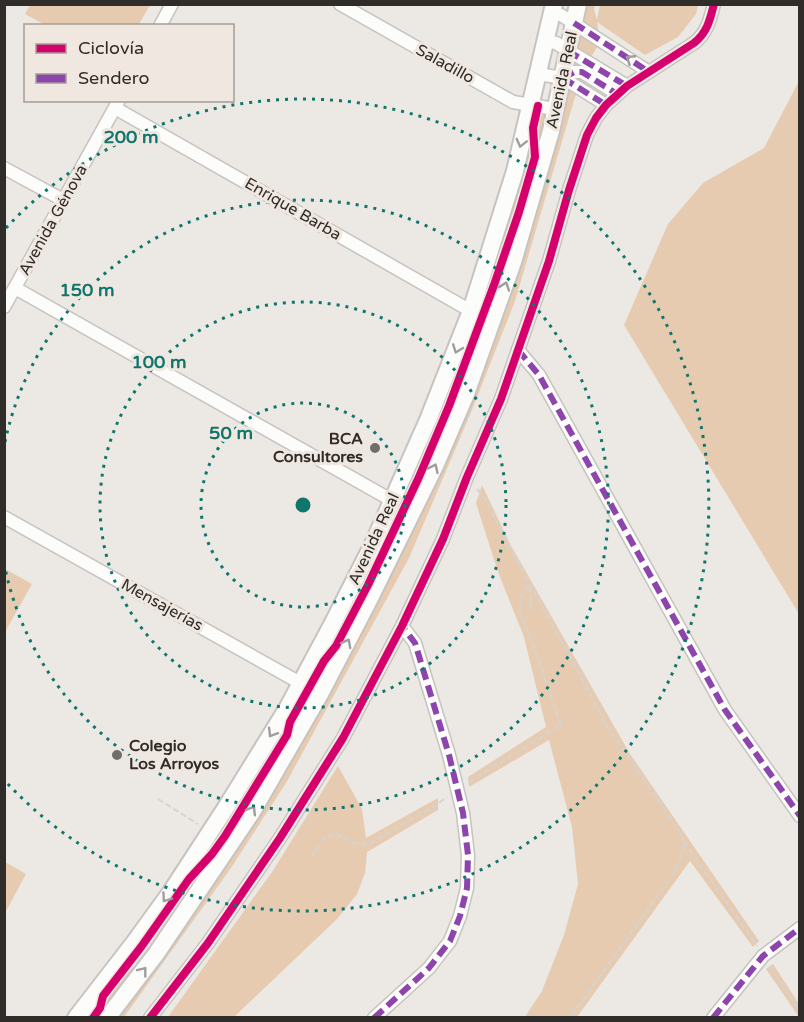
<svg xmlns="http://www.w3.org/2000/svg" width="804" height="1022" viewBox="0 0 804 1022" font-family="'Varela Round',sans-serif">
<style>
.green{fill:#e6cbb1}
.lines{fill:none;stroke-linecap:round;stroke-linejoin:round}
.minor-casing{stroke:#c6c3c0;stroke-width:15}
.secondary-casing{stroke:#c6c3c0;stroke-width:20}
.path{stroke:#d4d4d2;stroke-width:2;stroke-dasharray:6 3;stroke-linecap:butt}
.minor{stroke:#fcfcfb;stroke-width:12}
.secondary{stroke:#fcfcfb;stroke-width:16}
.quiet{stroke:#8e44ad;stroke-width:6;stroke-dasharray:12 6;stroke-linecap:butt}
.cycleway-casing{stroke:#f0e8e0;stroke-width:11}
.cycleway{stroke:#d6006c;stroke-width:8}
.oneway{stroke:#a09e9c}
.ring{fill:none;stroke:#0f766e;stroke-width:3;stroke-dasharray:3 6}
.poi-dot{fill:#716e6a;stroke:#f0e8e0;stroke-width:2}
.labels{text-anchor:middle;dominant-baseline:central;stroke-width:6;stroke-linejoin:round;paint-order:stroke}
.street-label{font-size:16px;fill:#2f2c29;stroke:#f0e8e0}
.poi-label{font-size:16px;font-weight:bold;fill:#2f2c29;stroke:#f0e8e0;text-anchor:end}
.centre{fill:#0f766e;stroke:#f0e8e0;stroke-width:3}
.ring-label{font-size:18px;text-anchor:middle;font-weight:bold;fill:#0f766e;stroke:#f0e8e0;stroke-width:6;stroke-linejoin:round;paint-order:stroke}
</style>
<rect width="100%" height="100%" fill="#ece8e4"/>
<g class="green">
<path d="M30,5V4L150,5L138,26L45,25L25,14Z"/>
<path d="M578,5H595L594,9L597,20L600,5H698L696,14L678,37L645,55L597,22L599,33L606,37L599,48L597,47L589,61V73L575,97L515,301L472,410L409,558L286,783L231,868L124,1017L107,1018L320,694L492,325Z"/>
<path d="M799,81V614L624,325L668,224L703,183L764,148Z"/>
<path d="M543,114L546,117L539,162L452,420L319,681L313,678L312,674L401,496L534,115Z"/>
<path d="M482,485L510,544L630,754L759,941L753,947L690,861L577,1017H525L542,991L564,935L578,884L572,827L549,740L469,787L468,777L546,727L524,637L498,572L476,503Z"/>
<path d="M5,569L32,584L5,632Z"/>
<path d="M303,695L309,698L282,750L194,889L187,885L129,967L136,971L99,1017L82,1018L220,826L225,831L277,748L272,743Z"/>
<path d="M338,766L362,809L366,838L438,798V810L367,852L365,873L357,894L337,919L234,1017H168L272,872Z"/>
<path d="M5,862L26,874L5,913Z"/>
<path d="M773,964L799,1004V1017L766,969Z"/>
</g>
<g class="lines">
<defs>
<g id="minor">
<path d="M340,4L513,102L555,109"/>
<path d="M553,13L561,15L649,72"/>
<path d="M160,26L172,4"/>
<path d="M546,41L556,43L627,86"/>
<path d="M538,74L563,78L606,105"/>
<path d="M563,78L574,72H582L617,94"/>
<path d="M115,108L471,311"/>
<path d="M4,168L63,200"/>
<path d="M15,288L393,501"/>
<path d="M4,307L118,102"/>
<path d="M518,350L539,375L725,710L800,816"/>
<path d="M4,517L320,694"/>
<path d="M150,1018L208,943L280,838L343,738L402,626L443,539L467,477L501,399L549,261L569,190L587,135L596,118L606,105L627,86L694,43C707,33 710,20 714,4"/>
<path d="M374,1018L429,968L450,941L460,916L467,888L468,855L463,813L449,755L415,643L402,626"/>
<path d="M713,1018L763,956L800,928"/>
</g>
<g id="secondary">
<path d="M76,1018L134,943L171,892L227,806L287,709L334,621L373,544L428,420L471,311L515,171L554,4"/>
<path d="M107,1018L156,954L252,812L320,694L369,600L435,466L466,394L513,262L551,131L578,4"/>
</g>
</defs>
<use href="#minor" class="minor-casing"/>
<use href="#secondary" class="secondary-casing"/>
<g class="path">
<path d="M477,489L484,497L529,583L580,675L606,725L678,829L684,842L682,854L673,874L570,1018"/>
<path d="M530,586L531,609"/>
<path d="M469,782L561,725L536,652L519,610L522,595L528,585"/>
<path d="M158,799L198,824"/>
<path d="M684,842L757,946"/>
<path d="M311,857L325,837L337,834L353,843L367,845L434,806L447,797"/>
<path d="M770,966L800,1011"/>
</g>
<use href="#minor" class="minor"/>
<use href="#secondary" class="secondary"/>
<g class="quiet">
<path d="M574,23L649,72"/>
<path d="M568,51L627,86"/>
<path d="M563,78L574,72H582L617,94"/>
<path d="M563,78L606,105"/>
<path d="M518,350L539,375L725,710L800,816"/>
<path d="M374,1018L429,968L450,941L460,916L467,888L468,855L463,813L449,755L415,643L402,626"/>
<path d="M713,1018L763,956L800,928"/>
</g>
<defs>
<g id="cycleway">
<path d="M93,1018L100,1008L103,996L141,947L189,879L212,854L225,836L287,735L290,722L324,661L336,646L368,585L419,477L449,406L494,285L519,212L535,157L533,128L538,106"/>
<path d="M150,1018L208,943L280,838L343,738L402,626L443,539L467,477L501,399L549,261L569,190L587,135L596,118L606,105L627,86L694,43C707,33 710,20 714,4"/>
</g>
</defs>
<use href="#cycleway" class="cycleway-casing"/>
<use href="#cycleway" class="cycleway"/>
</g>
<defs><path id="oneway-chevron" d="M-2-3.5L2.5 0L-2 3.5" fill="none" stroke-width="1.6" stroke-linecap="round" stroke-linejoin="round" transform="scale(1.5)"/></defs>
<g class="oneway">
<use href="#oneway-chevron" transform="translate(630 59) rotate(-147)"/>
<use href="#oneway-chevron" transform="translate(521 143) rotate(104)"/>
<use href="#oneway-chevron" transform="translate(505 286) rotate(-71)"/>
<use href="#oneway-chevron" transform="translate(457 349) rotate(111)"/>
<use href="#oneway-chevron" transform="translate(434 468) rotate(-65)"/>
<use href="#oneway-chevron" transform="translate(347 643) rotate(-62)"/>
<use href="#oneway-chevron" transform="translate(272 733) rotate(121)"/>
<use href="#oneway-chevron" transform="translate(252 810) rotate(-58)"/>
<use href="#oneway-chevron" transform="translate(166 898) rotate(125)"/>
<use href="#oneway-chevron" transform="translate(143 971) rotate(-52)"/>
</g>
<g class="ring">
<circle cx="303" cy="505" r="102"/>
<circle cx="303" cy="505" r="203"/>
<path d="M5 442A305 305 0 1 1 5 568"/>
<path d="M6 228A406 406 0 1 1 6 782"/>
</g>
<g class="poi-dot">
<circle cx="375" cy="448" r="6"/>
<circle cx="117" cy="755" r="6"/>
</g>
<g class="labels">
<g class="street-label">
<text transform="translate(445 64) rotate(29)">Saladillo</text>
<text transform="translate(562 80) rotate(-78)">Avenida Real</text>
<text transform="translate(293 209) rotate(30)">Enrique Barba</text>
<text transform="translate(53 220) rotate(-61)">Avenida Génova</text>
<text transform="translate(374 539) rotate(-65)">Avenida Real</text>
<text transform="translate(162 605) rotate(29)">Mensajerías</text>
</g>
<g class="poi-label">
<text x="363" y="439">BCA<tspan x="363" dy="18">Consultores</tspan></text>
<text x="129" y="746" text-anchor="start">Colegio<tspan x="129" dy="18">Los Arroyos</tspan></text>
</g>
</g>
<circle cx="303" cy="505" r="9" class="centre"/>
<g class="ring-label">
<text x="131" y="143">200 m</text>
<text x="87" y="296">150 m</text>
<text x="159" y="368">100 m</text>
<text x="231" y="439">50 m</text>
</g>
<rect width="804" height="1022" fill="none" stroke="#2f2c29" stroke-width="12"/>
<rect x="24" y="24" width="210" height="78" fill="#f0e8e0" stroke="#a39d97" stroke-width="1.5"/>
<rect x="36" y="44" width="30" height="9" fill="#d6006c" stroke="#a39d97" stroke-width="1.5"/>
<text x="78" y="54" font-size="18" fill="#2f2c29">Ciclovía</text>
<rect x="36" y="74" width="30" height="9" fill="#8e44ad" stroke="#a39d97" stroke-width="1.5"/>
<text x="78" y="84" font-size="18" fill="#2f2c29">Sendero</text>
</svg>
